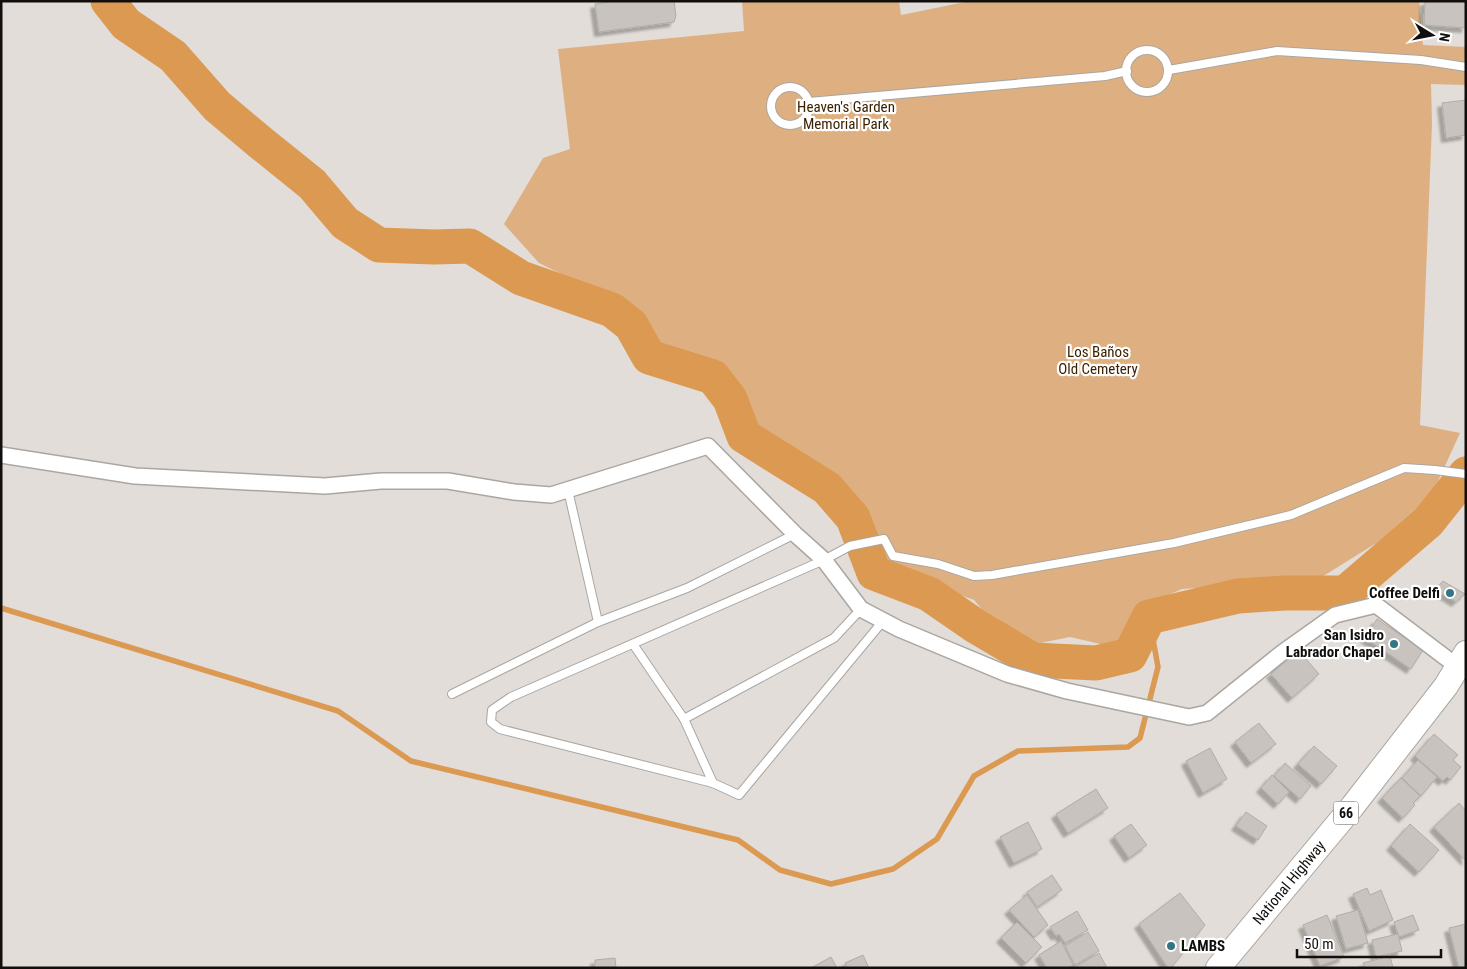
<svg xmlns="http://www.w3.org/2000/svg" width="1467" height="969" viewBox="0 0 1467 969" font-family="'Roboto Condensed',sans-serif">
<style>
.green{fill:#deb081}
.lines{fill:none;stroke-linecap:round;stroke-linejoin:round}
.stream{stroke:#db9952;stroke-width:5.5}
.river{stroke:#db9952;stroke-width:35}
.building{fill:#c8c3be;stroke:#b1aca7;filter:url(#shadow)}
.lane-casing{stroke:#aba6a1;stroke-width:10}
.street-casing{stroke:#aba6a1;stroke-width:18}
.primary-casing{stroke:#aba6a1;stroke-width:26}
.lane{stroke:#fff;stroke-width:8}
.street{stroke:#fff;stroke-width:15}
.primary{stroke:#fff;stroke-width:24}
.poi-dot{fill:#327585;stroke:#fff;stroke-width:2}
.labels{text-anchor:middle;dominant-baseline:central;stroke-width:4.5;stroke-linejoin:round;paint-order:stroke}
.shield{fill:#fff;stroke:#585756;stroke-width:1}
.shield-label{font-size:14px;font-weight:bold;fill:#110f0d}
.park-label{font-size:15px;fill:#3c2203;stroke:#fff}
.poi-label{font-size:15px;font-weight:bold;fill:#110f0d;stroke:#fff;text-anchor:end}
.street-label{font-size:15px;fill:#110f0d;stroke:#fff}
</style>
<defs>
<filter id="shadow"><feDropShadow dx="-4.5" dy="4.5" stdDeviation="1" flood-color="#0004"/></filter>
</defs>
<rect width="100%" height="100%" fill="#e2ddd8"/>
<path class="green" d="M742,1H899L901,15L970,1H1419L1423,45L1466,47V85L1431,84L1432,124L1420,425L1460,433L1423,514L1317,580L1182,589L1148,604L1122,649L1070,637L1040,643L1006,637L974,600L883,567L851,496L750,431L736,384L655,349L622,304L539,263L504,224L543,158L570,149L558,49L744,31Z"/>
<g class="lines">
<path class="stream" d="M1,608L338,711L411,761L738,840L780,870L831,884L893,869L937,839L974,776L1018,751L1128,747L1140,738L1158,667L1149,617"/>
<path class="river" d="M108,1L126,24L173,56L217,106L261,143L312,184L345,223L379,245L434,247L470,246L521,278L612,310L631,325L649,357L713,377L730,399L744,436L827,488L853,518L874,573L929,594L977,627L1033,660L1096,663L1130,655L1149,617L1238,596L1284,593H1345L1428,522L1466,474"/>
</g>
<g class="building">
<path d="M614,1H674L676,16L674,22L599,32L595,4Z"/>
<path d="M1425,1H1466V28L1424,25Z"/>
<path d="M1466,100V135L1446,138L1442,103Z"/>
<path d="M1443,581L1465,594L1456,602L1447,596L1434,591Z"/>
<path d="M1377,619L1423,650L1411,669L1365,638Z"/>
<path d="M1298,650L1319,674L1292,698L1271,674Z"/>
<path d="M1259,723L1276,744L1251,763L1235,742Z"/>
<path d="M1434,734L1458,755L1453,760L1461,767L1450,780L1447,777L1443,781L1415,756Z"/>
<path d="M1314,746L1337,766L1321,784L1298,764Z"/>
<path d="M1210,748L1227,779L1203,793L1186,761Z"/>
<path d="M1418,760L1437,777L1421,796L1402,778Z"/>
<path d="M1285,763L1311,786L1300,799L1274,776Z"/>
<path d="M1272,775L1289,792L1278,804L1261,788Z"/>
<path d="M1401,778L1420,796L1413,803L1415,805L1403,818L1382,798Z"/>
<path d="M1096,789L1108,808L1068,833L1056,814Z"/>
<path d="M1459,803L1466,811V861L1434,827Z"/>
<path d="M1246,812L1267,826L1258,840L1236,826Z"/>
<path d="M1028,822L1042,849L1014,863L1000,837Z"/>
<path d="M1131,824L1147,845L1129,858L1114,836Z"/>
<path d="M1410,824L1439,850L1419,872L1391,846Z"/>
<path d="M1052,875L1062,890L1037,907L1027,892Z"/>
<path d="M1367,888L1370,895L1381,890L1393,920L1369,931L1353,894Z"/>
<path d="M1180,893L1205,925L1171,968H1168L1139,924Z"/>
<path d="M1027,895L1048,925L1034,937L1009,910Z"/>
<path d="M1358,910L1368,943L1346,949L1336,916Z"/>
<path d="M1077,911L1088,930L1065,943L1059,934L1056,936L1050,927Z"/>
<path d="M1327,915L1344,957L1320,966L1303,925Z"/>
<path d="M1413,915L1419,930L1399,937L1394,922Z"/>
<path d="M1017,922L1042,947L1026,963L1001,938Z"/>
<path d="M1466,924V968H1459L1449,928Z"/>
<path d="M1088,932L1099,951L1075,965L1065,946Z"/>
<path d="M1398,934L1402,951L1376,957L1372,940Z"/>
<path d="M1061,941L1073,965L1068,968H1047L1039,955Z"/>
<path d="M1099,953L1107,968H1078L1077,966Z"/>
<path d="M863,955L869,968H847L845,963Z"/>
<path d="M1390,956L1393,968H1365L1363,963Z"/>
<path d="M831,957L837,968H811Z"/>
<path d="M615,958L616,968H595V960Z"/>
</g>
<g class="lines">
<defs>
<g id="lane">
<circle cx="1147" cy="71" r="21"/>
<path d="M1169,70L1277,51L1421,60L1466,67"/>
<circle cx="790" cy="106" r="19"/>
<path d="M809,102L1105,76L1127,71"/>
<path d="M568,490L598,622"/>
<path d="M883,621L739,795L713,783L500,729L491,722L492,710L511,697L824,560L850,546L884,539L893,556L938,564L974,576L992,575L1174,543L1291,515L1404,468L1435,470L1466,474"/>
<path d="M633,644L684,719L713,783"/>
<path d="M452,694L598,622L687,588L795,534"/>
<path d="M684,719L834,638L861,609"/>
</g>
<path id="street" d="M1,455L135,476L325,486L381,481H448L514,492L551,495L708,446L795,534L824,560L861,609L899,629L1007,674L1067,691L1189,717L1207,713L1283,652L1335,615L1376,605L1458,667"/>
<g id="primary">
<path id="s1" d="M1218,968L1352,807L1446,686L1466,653"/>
</g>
</defs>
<use href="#lane" class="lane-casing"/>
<use href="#street" class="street-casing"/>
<use href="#primary" class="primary-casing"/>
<use href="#lane" class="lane"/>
<use href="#street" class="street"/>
<use href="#primary" class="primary"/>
</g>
<g class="poi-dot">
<circle cx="1450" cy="593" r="5"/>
<circle cx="1394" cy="644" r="5"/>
<circle cx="1171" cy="946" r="5"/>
</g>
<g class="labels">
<rect class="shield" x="1333.5" y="801.5" width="25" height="23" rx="4"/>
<g class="shield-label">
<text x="1346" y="813">66</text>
</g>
<g class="park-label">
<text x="846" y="107">Heaven's Garden<tspan x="846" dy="17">Memorial Park</tspan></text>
<text x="1098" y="352">Los Baños<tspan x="1098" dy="17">Old Cemetery</tspan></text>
</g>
<g class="poi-label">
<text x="1440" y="593">Coffee Delfi</text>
<text x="1384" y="635">San Isidro<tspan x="1384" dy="17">Labrador Chapel</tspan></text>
<text x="1181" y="946" text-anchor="start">LAMBS</text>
</g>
<g class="street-label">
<text stroke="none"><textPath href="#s1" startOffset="111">National Highway</textPath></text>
</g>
</g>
<rect width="1467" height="969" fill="none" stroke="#110f0d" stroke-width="5"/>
<g transform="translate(1432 35) rotate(100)" stroke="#ffffff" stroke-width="4" paint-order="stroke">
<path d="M0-4L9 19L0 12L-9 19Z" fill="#110f0d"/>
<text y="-8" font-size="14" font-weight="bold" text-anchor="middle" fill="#110f0d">N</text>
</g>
<path d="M1297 949v8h144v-8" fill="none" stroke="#110f0d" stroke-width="2.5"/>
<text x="1304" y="949" font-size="15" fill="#110f0d" stroke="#ffffff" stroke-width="4" paint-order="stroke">50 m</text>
</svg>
